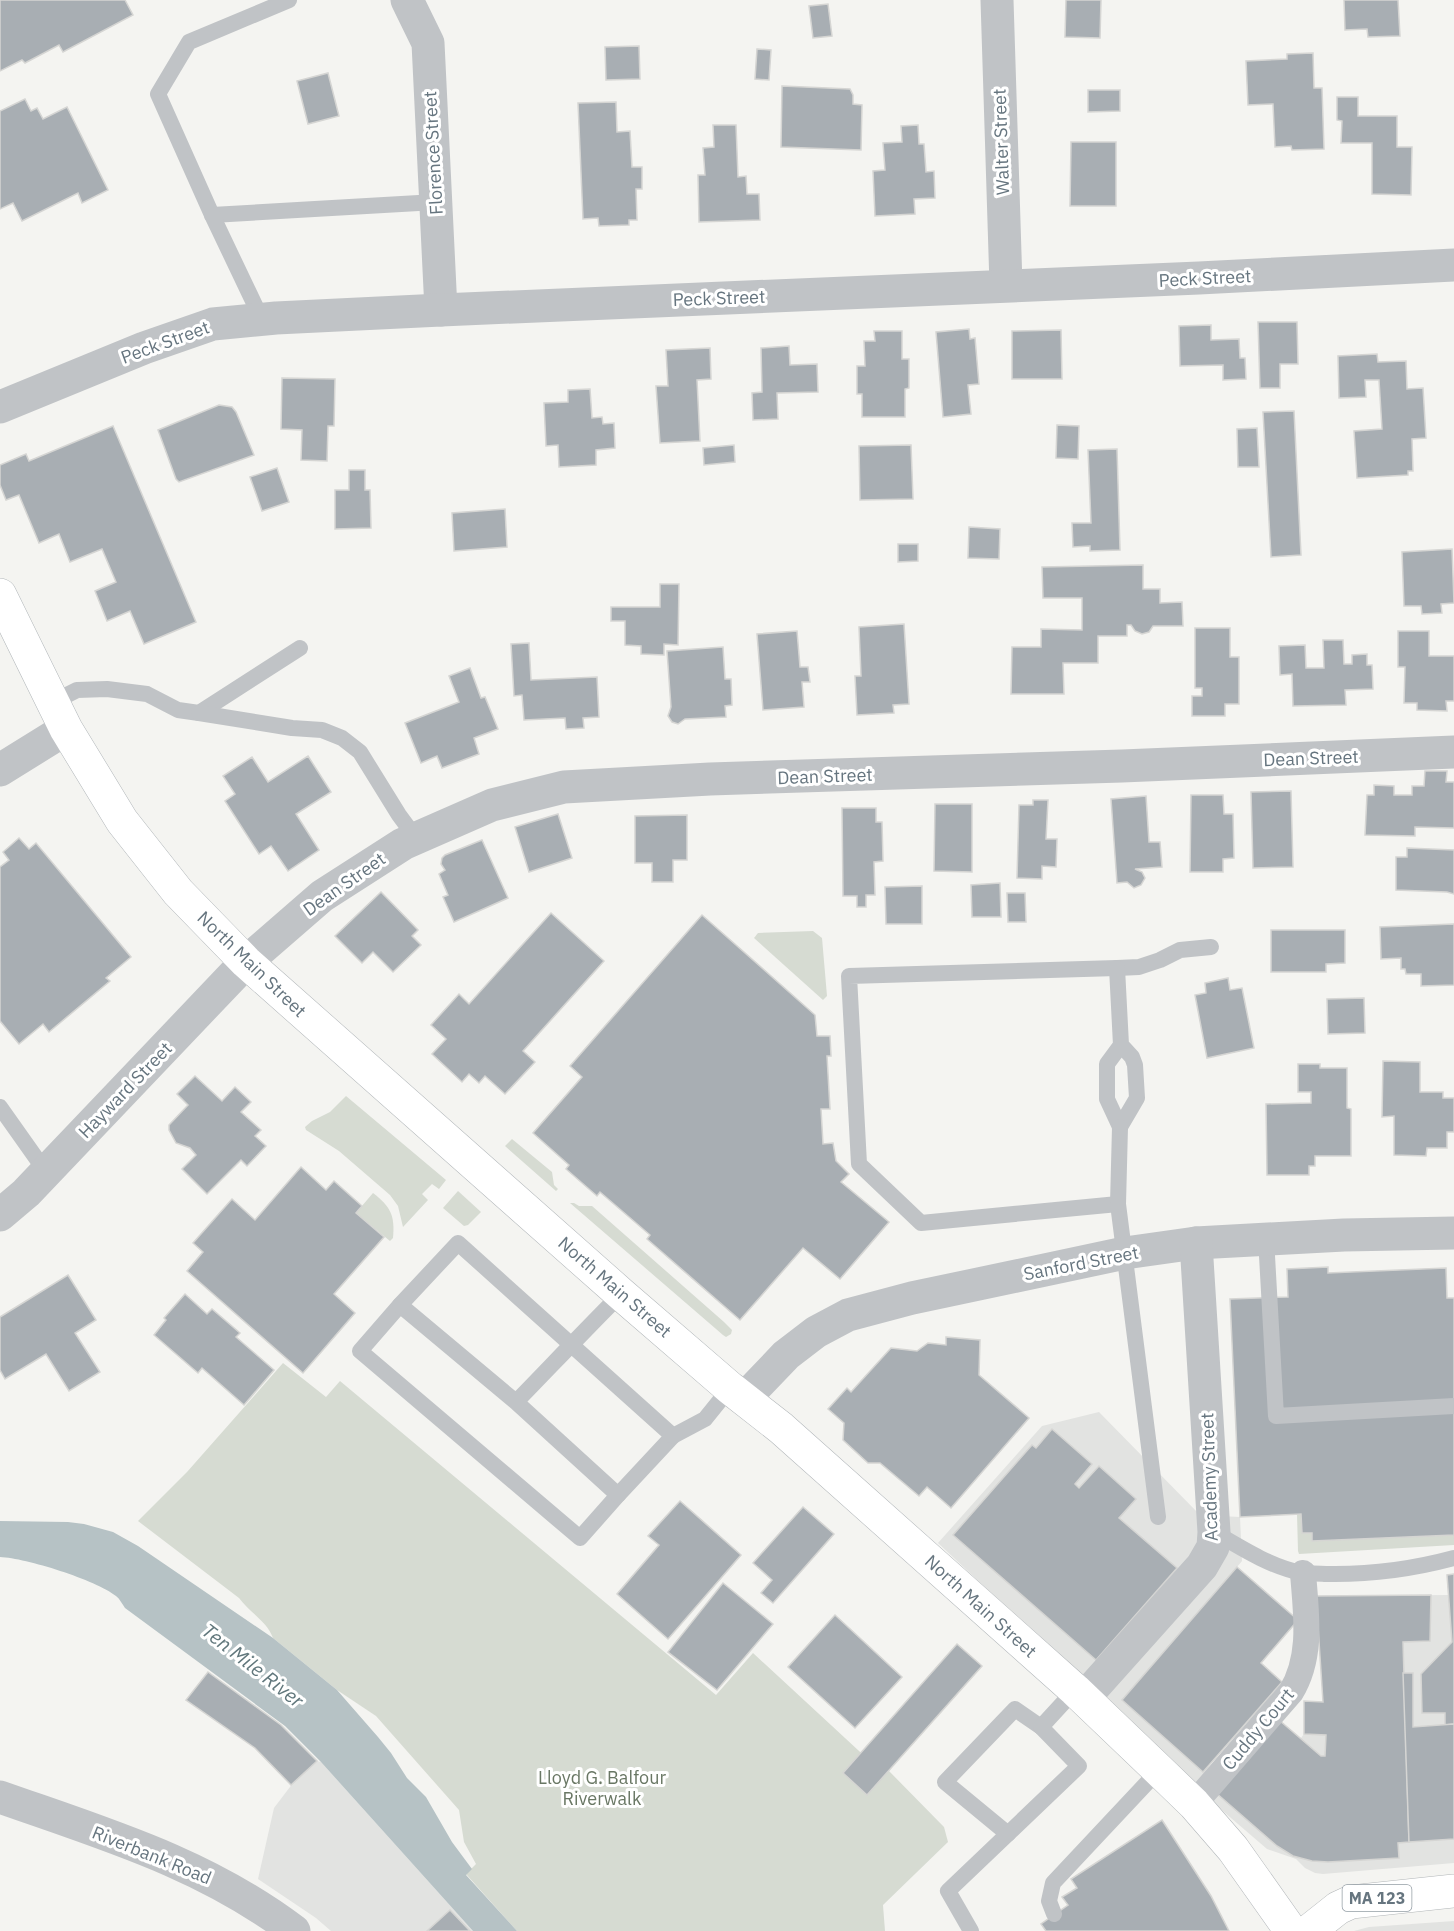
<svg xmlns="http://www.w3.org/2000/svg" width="1454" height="1931" viewBox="0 0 1454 1931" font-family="'IBM Plex Sans',sans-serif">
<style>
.built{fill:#e2e3e1}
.green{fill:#d6dbd2}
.water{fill:#b6c2c5}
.building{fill:#a8aeb3;stroke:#d5d5d3;stroke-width:1.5}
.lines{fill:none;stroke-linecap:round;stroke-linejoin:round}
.secondary-casing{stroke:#b2b7ba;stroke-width:34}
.trunk-casing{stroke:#b2b6b8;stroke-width:34}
.service{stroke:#c0c3c6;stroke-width:16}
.pedestrian{stroke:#c0c3c6;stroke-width:26}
.minor{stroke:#c0c3c6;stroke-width:33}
.secondary{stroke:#fff;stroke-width:33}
.trunk{stroke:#fff;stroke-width:33}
.labels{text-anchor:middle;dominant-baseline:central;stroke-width:6;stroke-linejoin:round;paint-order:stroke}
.shield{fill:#fff;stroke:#949ea5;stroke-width:1.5}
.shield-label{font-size:16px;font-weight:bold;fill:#66757f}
.street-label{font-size:18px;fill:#66757f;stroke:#fff}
.park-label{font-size:18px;fill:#697764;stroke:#fff}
.water-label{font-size:20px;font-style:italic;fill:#61777c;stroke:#fff}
</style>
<rect width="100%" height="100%" fill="#f4f4f1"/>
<g class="built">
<path d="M1099,1412L1200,1515L1240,1517L1242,1561L1237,1567L1298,1620L1261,1663L1282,1682L1208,1767L1224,1782L1279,1720L1301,1738L1304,1734V1701L1323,1702L1316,1596L1448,1595L1447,1575L1454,1574V1863L1323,1874L1315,1873L1305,1868L1296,1859L1267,1849L1224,1812L938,1543L1042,1426Z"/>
<path d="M317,1761L321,1762L473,1931H331L316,1918L258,1879L274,1808L293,1783Z"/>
<path d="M1454,1921V1931H1354L1369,1927Z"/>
</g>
<g class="green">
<path d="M813,931L822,938L827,996L823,1000L754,938L758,933Z"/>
<path d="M346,1096L446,1180L439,1189L432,1184L422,1194L428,1200L403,1227L398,1206L390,1195L339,1151L306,1130L305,1127L312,1121L330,1112Z"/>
<path d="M512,1139L552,1172L554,1185L558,1189L556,1191L505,1146Z"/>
<path d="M458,1191L481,1212L468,1225L464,1226L443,1208Z"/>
<path d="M373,1193C391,1207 395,1216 393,1238L390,1241L356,1213Z"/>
<path d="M570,1203H574L579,1206H592L724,1322L732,1330L731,1334L726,1337L723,1335Z"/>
<path d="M283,1363L326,1397L340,1381L716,1695L753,1653L885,1775L889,1771L944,1827L948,1842L883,1905L885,1931H517L466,1874L476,1864L464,1842L459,1810L376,1716L337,1690L273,1638C267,1621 250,1613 239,1598L138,1521L187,1472Z"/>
<path d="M1297,1514H1301L1302,1533L1454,1535V1545L1299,1554L1298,1551Z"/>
</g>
<path class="water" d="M0,1521L68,1522L84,1524L113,1532L138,1546L273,1638L337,1690L378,1737L391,1753L407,1778L426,1797L452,1842L472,1869L466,1875L517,1931H473L321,1762L285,1726L125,1608C122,1604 120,1599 116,1596C96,1580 26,1558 0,1557Z"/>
<g class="building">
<path d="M0,0H125L133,15L63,52L59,45L25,63L22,60L0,71Z"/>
<path d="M1066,0H1101L1100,38L1065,37Z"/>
<path d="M1344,0H1398L1400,36L1368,37L1367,29L1345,30Z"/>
<path d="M828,4L832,36L813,38L809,6Z"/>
<path d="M639,46L640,79L606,80L605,47Z"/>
<path d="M757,49L771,50L769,80L755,79Z"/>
<path d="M1313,53L1314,88H1322L1324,149L1292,150L1291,146L1275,147L1273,104L1248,105L1246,61L1287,59V54Z"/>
<path d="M328,73L339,116L308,124L297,81Z"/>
<path d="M782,86L850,89L853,95V104L862,105L861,150L781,147Z"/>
<path d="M1088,90H1120V111L1088,112Z"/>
<path d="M1337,97H1358V116H1397V147H1412L1411,195L1372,194V143H1341L1342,121L1337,120Z"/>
<path d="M25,99L31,111L37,108L43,119L67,107L108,190L82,203L78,193L22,221L13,203L0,209V111Z"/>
<path d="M616,102L617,132L630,131L632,167H642V189H636L637,220H629V225L599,226L598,218L583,219L578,103Z"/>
<path d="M713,125H736L738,177L746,176L747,194H759L760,220L699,222L698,175H705L703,148L714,147Z"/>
<path d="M918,125L919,144H924L926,172L934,171L935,198L914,199L915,214L875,216L873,171L885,170L883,143L902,142L901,126Z"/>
<path d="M1071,142H1116V206H1070Z"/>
<path d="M1258,322H1297L1298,364H1280V388H1260Z"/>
<path d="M1211,325V340L1239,339L1240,358H1245L1246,379L1223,380V365L1180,366L1179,326Z"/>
<path d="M969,329L970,339L975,338L979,384L968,385L971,414L943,417L936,332Z"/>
<path d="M1061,330L1062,379H1012V331Z"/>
<path d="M874,331H902V359H909V388L905,389V417H862V394H857V366H865L864,341H875Z"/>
<path d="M789,346L790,365L817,364L818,392L777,393L778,419L753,420L752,393L762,392L761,348Z"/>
<path d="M710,348L711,379L697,380L700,441L660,443L656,386H668L666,350Z"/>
<path d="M1377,354L1378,362L1406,361L1407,389L1423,388L1426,438L1412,439L1413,471H1408V475L1357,478L1354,431L1382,429L1379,380H1365L1366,397L1339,398L1338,356Z"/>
<path d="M282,378L335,379L334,426H328L327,461L301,460L302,430L281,429Z"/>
<path d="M590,389L592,418L602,417L603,424L614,423L615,448L596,450V465L559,467L558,445L546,446L544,403L568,402V390Z"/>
<path d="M219,405L232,407L236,412L254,455L179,482L176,479L158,430Z"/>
<path d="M1294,411L1301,555L1271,557L1263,412Z"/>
<path d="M1057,425L1079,426L1078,459L1056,458Z"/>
<path d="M113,426L196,622L144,644L130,611L107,621L95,591L116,582L102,549L70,562L59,534L39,543L19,495L6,500L0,485V465L26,454L29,461Z"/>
<path d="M1257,428L1259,467H1238L1237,429Z"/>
<path d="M734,445L735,462L704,465L703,448Z"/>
<path d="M911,445L913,499L860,500L859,446Z"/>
<path d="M1117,449L1120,550L1090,551V546L1073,547L1072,523H1091L1088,450Z"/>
<path d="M277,468L289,502L262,511L250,477Z"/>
<path d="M349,470H365V490H370L371,528L335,529V490H349Z"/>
<path d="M505,509L507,547L454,551L452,513Z"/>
<path d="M969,527L1000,529L999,559L968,558Z"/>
<path d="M898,544H918V561L898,562Z"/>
<path d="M1452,549L1454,603L1441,604L1442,613L1422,614L1421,606H1404L1402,552Z"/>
<path d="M1143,565V589H1160V603L1182,602L1183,626H1153L1149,632L1142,634L1135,631L1131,625H1127V636H1098V663H1063L1064,694H1011L1012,647H1041V629L1082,630V598H1043L1042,567Z"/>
<path d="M660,584H679L678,645L664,644V655L641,654V646L625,645V621H611V607H660Z"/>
<path d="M904,624L909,704L893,705L894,713L857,715L855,676H861L859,627Z"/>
<path d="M1195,628H1230V657H1239V704H1225V716H1192V696H1202V688H1195Z"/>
<path d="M797,631L800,667H808L810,682H802L804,707L763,710L757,634Z"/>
<path d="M1398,631H1429V656H1454V701H1446L1447,711L1417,710V703H1404L1405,667H1398Z"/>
<path d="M1323,640H1343L1344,664H1352V655L1367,654V665H1372L1373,689L1345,690L1346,705L1293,706L1292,674L1280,675L1279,646L1305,645L1306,668H1324Z"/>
<path d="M529,643L531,680L597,677L599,717L583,718L584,728L566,729L565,718L524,720L522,695L514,696L511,644Z"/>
<path d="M723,647L725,679H731L732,705L725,706L726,717L685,719L678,724L672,722L668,716L671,707L667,651Z"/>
<path d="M470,668L481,698L485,697L498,729L474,738L479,754L442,768L437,756L421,763L405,723L459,702L449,676Z"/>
<path d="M308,756L331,792L296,814L319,850L288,871L271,846L259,854L225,801L235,794L223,776L252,757L268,782Z"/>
<path d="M1425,771H1447L1446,782H1454V828L1415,827V836L1365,835L1367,795H1374V785L1394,786V795H1412V786H1424Z"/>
<path d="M1291,791L1293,867L1253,868L1251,792Z"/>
<path d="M1191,795H1223L1224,814H1233L1234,858L1223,859V872H1190Z"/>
<path d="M1146,796L1149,842H1160L1162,867L1135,869L1142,872L1145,878L1141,885L1134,888L1127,882L1117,883L1111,799Z"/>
<path d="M1033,800H1048L1046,839H1057L1056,867L1042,866V879L1017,878L1019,805H1033Z"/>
<path d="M935,804H972V872L934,871Z"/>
<path d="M842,808H876V822H882L883,861L874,862L875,895H866V907H857V896H843Z"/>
<path d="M558,814L572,858L529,872L515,827Z"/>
<path d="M687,815V860H673V882H652V863H635V816Z"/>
<path d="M19,838L29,849L36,843L131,957L106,978L110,981L49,1032L43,1024L19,1044L0,1021V867L9,860L3,852Z"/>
<path d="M482,840L508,898L454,922L443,897L448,895L439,874L445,870L441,864L442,858L445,855Z"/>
<path d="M1407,848L1454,850V894L1447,892L1396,890V857H1407Z"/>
<path d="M1000,883L1001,917H972L971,885Z"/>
<path d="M922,886V924H886L885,887Z"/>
<path d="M381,892L418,930L412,936L421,945L393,972L373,952L362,963L335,936Z"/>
<path d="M1007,893H1025L1026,922H1008Z"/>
<path d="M551,913L604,961L523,1051L535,1062L505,1094L485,1076L479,1083L469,1074L462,1082L432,1054L446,1039L431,1025L459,994L469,1004Z"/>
<path d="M702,915L815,1015L817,1036H830L831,1056H827L830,1109H821L823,1144L833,1143L836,1161L849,1174L841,1182L889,1222L840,1279L803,1248L740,1320L647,1239L650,1235L600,1192L597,1196L566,1169L569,1165L533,1133L582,1077L570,1066Z"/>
<path d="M1454,924V985L1421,986V974H1406L1405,969H1401V958L1381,959L1380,927Z"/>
<path d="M1271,930H1345V963L1326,964V972H1271Z"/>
<path d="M1228,978L1230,990L1242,988L1254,1048L1207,1058L1195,995L1206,993L1205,983Z"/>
<path d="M1364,998L1365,1033L1328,1034L1327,999Z"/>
<path d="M1383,1061L1420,1062V1092H1443V1098H1454V1132H1447V1148H1427L1426,1156L1394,1155V1116L1382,1117Z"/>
<path d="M1298,1064H1320V1068H1347V1108L1351,1109V1156H1315V1166H1309V1175H1267L1266,1104L1311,1103V1092H1298Z"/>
<path d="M195,1076L222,1101L235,1087L251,1102L241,1112L261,1130L255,1136L266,1146L247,1166L241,1160L207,1194L182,1169L196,1155L190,1148L176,1143L169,1130V1125L188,1105L177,1094Z"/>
<path d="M301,1167L326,1190L334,1181L362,1206L356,1213L384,1237L334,1294L355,1313L303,1373L187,1271L203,1252L193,1243L232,1199L255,1220Z"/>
<path d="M1328,1267V1273L1446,1268L1447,1298H1454V1535L1312,1541V1533H1302L1301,1514L1240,1517L1230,1299L1288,1297L1287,1269Z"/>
<path d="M68,1275L96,1320L75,1333L100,1372L69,1391L46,1354L5,1379L0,1370V1317Z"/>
<path d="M185,1294L207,1314L212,1309L240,1333L236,1337L274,1370L244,1405L202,1368L198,1373L154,1335L166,1320L164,1318Z"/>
<path d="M946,1337L980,1340L979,1375L1029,1418L951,1508L927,1487L919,1496L880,1463H868L843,1440L844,1423L828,1409L847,1388L851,1392L891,1348L917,1351L928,1343L946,1345Z"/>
<path d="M1052,1429L1092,1464L1075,1484L1079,1488L1099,1466L1136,1499L1119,1518L1177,1568L1096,1660L953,1535L1032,1445L1036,1448Z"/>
<path d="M680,1501L741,1555L668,1639L617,1594L659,1545L648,1536Z"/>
<path d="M803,1507L834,1534L773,1603L761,1593L772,1580L753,1563Z"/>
<path d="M1237,1567L1298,1620L1261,1663L1282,1682L1203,1772L1122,1700Z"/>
<path d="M1454,1574V1724L1445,1725V1713H1422L1421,1674L1452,1642L1447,1575Z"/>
<path d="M723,1583L773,1624L717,1690L668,1652Z"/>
<path d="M1431,1595L1430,1641L1403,1642L1409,1842L1398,1843L1399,1858L1328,1862L1312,1861L1293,1856L1277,1846L1215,1792L1279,1720L1321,1756H1325L1326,1735L1304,1734V1701L1323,1702L1316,1596Z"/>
<path d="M835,1615L902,1677L855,1728L788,1667Z"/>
<path d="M957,1644L982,1666L867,1795L843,1773Z"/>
<path d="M208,1672L281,1725L317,1761L291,1785L255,1748L186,1700Z"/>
<path d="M1403,1673H1413V1727L1454,1724V1839L1409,1842Z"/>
<path d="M1162,1820L1211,1896L1229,1931H1046L1041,1924L1068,1905L1062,1897L1077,1888L1071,1879Z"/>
<path d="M450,1910L470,1931H427Z"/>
</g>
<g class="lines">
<defs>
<path id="secondary" d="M0,595L66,729L122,821L178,892L246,962L621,1294L730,1388L781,1428L1075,1690L1166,1777L1194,1804L1233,1849L1291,1931"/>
<path id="trunk" d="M1309,1931L1338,1908L1351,1902L1454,1891"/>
</defs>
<use href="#secondary" class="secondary-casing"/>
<use href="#trunk" class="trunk-casing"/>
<g class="service">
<path d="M212,215L436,202"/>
<path d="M262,320L212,215L158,94L189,42L289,0"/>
<path d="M53,702L77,690L107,689L147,694L178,710L199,713L300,648"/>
<path d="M199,713L292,728L322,730L342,738L360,752L399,815L416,838"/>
<path d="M1117,968L1139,967L1160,960L1180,950L1211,947"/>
<path d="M1121,1045L1107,1064V1099L1120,1127L1137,1098L1135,1065L1132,1057L1121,1045L1117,968L849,976L859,1164L921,1223L1118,1204L1158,1517"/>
<path d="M0,1107L46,1172"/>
<path d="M1118,1204L1120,1127"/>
<path d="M1266,1238L1276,1416L1454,1406"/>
<path d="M400,1305L360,1351L580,1538L618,1495"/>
<path d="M516,1402L618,1495L673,1436L458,1243L400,1305L516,1402C551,1366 586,1329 621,1294"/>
<path d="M673,1436L705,1419L730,1388"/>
<path d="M1214,1532C1241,1548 1271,1567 1302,1573C1309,1574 1318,1573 1325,1574C1368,1575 1413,1569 1454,1558"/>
<path d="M1008,1834L945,1782L1015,1709L1041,1727"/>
<path d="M1054,1914L1049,1901L1053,1883L1159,1770"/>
<path d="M971,1931L948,1891L1079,1766L1041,1727L1075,1690"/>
</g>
<path class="pedestrian" d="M1194,1804L1291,1692C1313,1656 1306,1613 1303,1573"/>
<g class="minor">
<path d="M407,0L428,43L441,310"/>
<path d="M997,0L1006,285"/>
<path d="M0,407L144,348L213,324L276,318L441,310L1199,278L1454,265"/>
<path d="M0,770L66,729"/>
<path d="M0,1215L26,1193L246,962L322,896L403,844L492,805L564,787L710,779L1122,766L1454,752"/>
<path d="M744,1399L786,1355L816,1332L848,1315L912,1298L1125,1253L1196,1243L1344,1235L1454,1233"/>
<path d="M1084,1698L1202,1566L1213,1547L1214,1532L1196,1243"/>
<path d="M0,1797C105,1834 204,1863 294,1931"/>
</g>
<use href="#secondary" class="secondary"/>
<use href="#trunk" class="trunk"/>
</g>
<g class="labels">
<rect class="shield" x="1342.5" y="1885" width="69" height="26" rx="4.5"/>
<g class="shield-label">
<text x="1377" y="1898">MA 123</text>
</g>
<g class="street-label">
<text transform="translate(1001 142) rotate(-92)">Walter Street</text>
<text transform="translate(433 153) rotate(-93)">Florence Street</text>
<text transform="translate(1205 278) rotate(-3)">Peck Street</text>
<text transform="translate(719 298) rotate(-2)">Peck Street</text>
<text transform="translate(165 342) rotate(-20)">Peck Street</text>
<text transform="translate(1311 758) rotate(-2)">Dean Street</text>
<text transform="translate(825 776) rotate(-2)">Dean Street</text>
<text transform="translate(344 884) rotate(-35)">Dean Street</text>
<text transform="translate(252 964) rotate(44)">North Main Street</text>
<text transform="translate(125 1090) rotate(-46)">Hayward Street</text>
<text transform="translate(1081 1263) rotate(-11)">Sanford Street</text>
<text transform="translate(615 1287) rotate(41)">North Main Street</text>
<text transform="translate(1209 1477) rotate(-92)">Academy Street</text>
<text transform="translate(981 1606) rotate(42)">North Main Street</text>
<text transform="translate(1258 1729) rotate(-50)">Cuddy Court</text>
<text transform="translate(152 1855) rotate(22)">Riverbank Road</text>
</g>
<g class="park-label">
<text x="602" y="1777">Lloyd G. Balfour<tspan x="602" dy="21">Riverwalk</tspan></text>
</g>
<g class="water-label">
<text transform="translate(253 1665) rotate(38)">Ten Mile River</text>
</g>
</g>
</svg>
